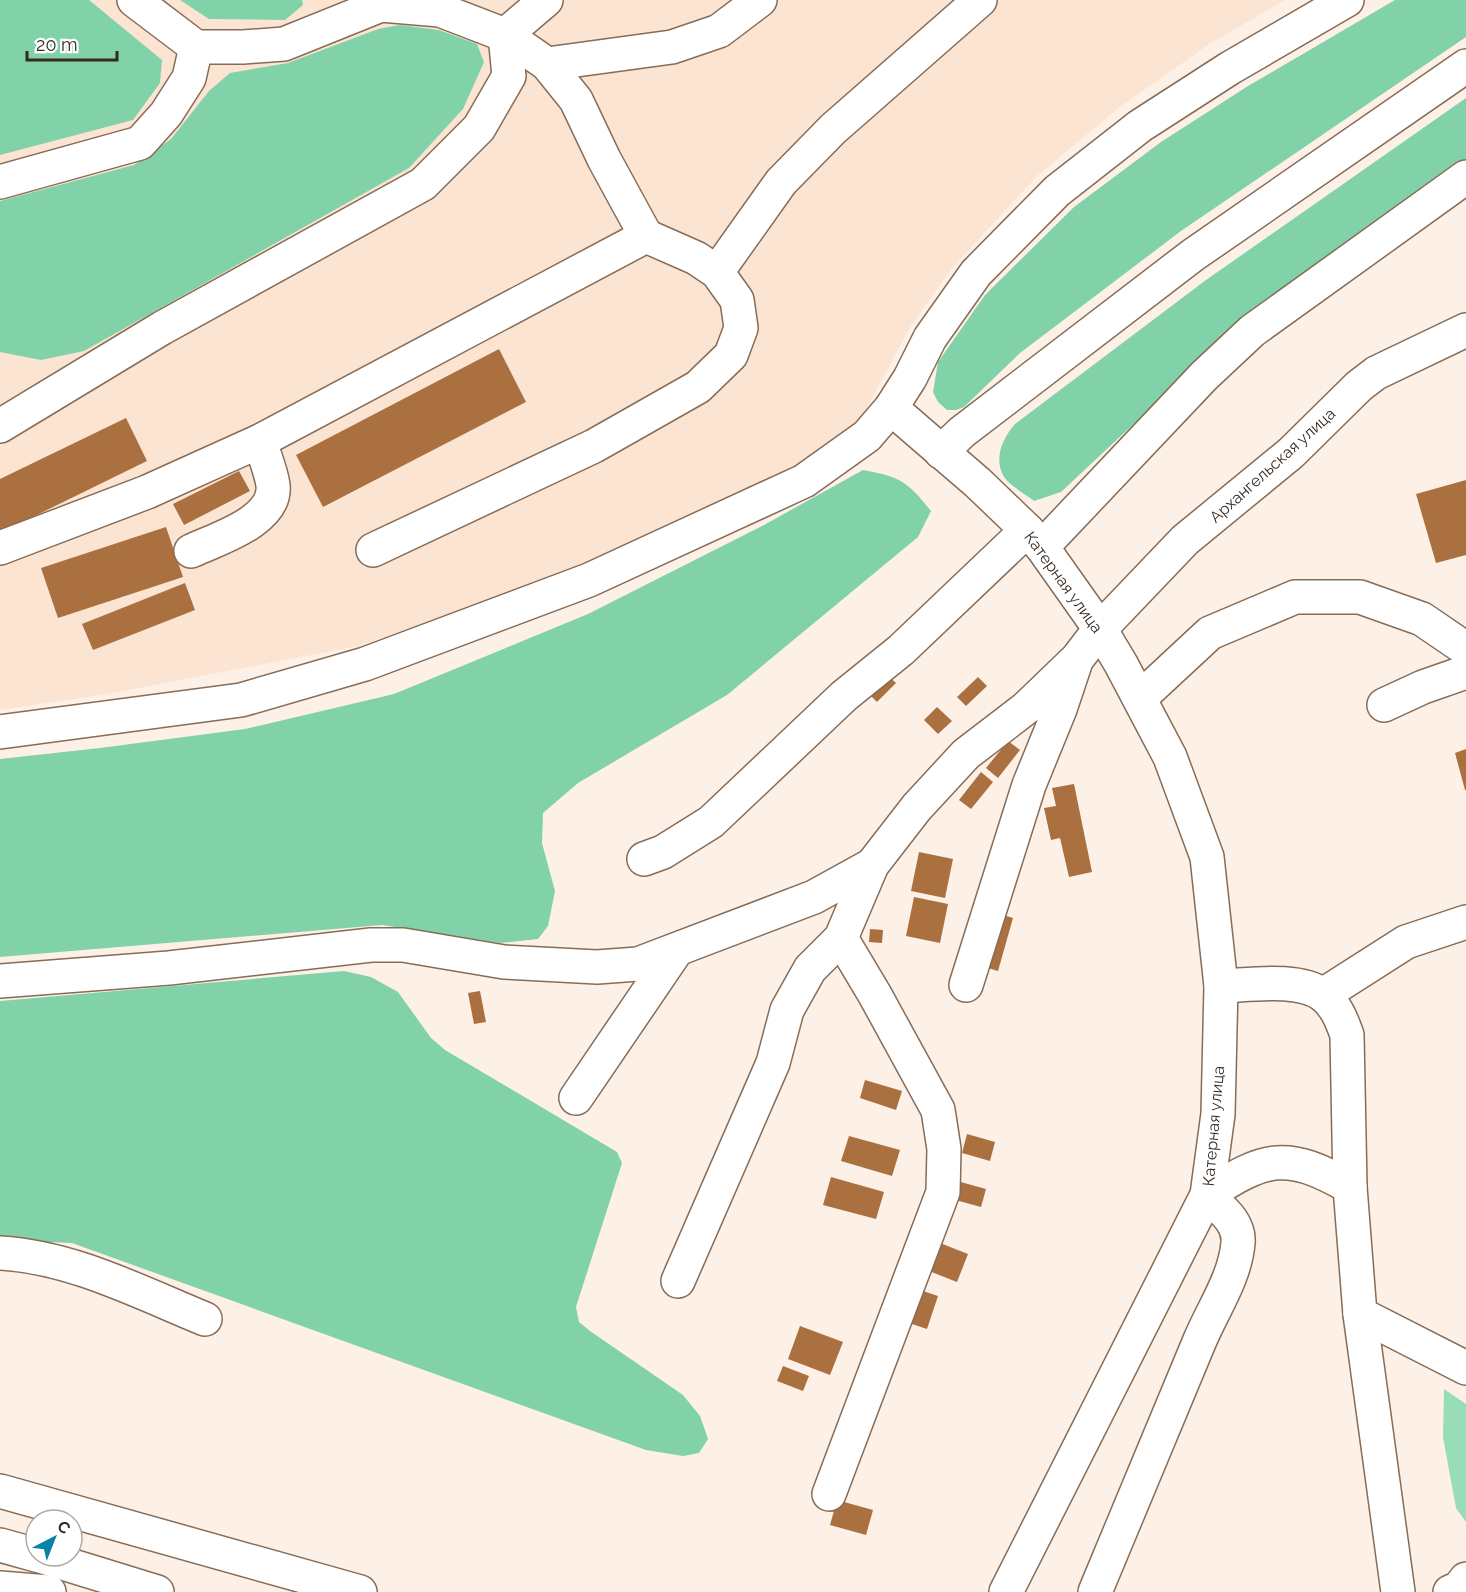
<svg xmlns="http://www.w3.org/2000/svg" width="1466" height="1592" font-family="Raleway,sans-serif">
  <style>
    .built { fill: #fbe4d2 }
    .green { fill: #99dcb8 }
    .forest { fill: #82d2a9 }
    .building { fill: #ab703f }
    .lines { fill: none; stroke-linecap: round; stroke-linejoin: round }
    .minor-casing { stroke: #876c56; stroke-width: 36 }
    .major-casing { stroke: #876c56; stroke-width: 36 }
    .highway-casing { stroke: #876c56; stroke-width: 36 }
    .minor { stroke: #fff; stroke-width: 33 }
    .major { stroke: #fff; stroke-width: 33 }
    .highway { stroke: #fff; stroke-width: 33 }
    .labels { text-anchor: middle; stroke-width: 6; stroke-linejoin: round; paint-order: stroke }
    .street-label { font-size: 16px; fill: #352920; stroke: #fff }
  </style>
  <rect width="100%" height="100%" fill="#fdf0e6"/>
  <path class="built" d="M 0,0 L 1285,0 L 1211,43 L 1121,106 L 1037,176 L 952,268 L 909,329 L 861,419 L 794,474 L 580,569 L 358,646 L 107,694 L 0,710 Z"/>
  <path class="green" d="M 1444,1389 L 1466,1404 L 1466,1522 L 1456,1508 L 1443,1437 Z"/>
  <g class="forest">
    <path d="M 0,0 L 89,0 L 162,60 L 160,83 L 133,120 L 0,155 Z"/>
    <path d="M 180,0 L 302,0 L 303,5 L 285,20 L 209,19 Z"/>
    <path d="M 1395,0 L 1466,0 L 1466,37 L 1181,231 L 1020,353 L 964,407 L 956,410 L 947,410 L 938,402 L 933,392 L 938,362 L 985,295 L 1074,207 L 1161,142 L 1248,86 Z"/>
    <path d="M 400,25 L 439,30 L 477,44 L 484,62 L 463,109 L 409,168 L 84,351 L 41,360 L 0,352 L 0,201 L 134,165 L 171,139 L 209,91 L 230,73 L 288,63 L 378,29 Z"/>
    <path d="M 1466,98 L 1466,160 L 1295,280 L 1203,359 L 1061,492 L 1034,501 C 1026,494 1010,486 1004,477 C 993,458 1003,438 1015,424 L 1206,280 Z"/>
    <path d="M 863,470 C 901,477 907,481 931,511 L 918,537 L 727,695 L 578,783 L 543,813 L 542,843 L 555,891 L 548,926 L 538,939 L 500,943 L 382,925 L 0,957 L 0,759 L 100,748 L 245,729 L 394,694 L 588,614 L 764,525 Z"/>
    <path d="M 344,971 L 371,977 L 398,992 L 431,1038 L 445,1050 L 617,1152 L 622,1163 L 576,1307 L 579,1322 L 590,1331 L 683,1395 L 700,1416 L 708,1439 L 699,1453 L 683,1456 L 646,1450 L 72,1243 L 0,1240 L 0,1001 Z"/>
  </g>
  <g class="building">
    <path d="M 499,349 L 526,402 L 323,507 L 296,455 Z"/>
    <path d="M 126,418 L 147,461 L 0,533 L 0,479 Z"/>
    <path d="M 239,471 L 250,491 L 184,525 L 173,504 Z"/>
    <path d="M 1466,480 L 1466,555 L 1436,563 L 1416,494 Z"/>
    <path d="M 166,527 L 183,577 L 58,618 L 41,568 Z"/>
    <path d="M 185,583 L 195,610 L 93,650 L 82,624 Z"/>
    <path d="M 887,675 L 896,683 L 877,702 L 868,693 Z"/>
    <path d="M 978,677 L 987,686 L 966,706 L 957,697 Z"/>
    <path d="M 937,707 L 952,721 L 938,734 L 924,720 Z"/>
    <path d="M 1008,741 L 1020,750 L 998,778 L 986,768 Z"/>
    <path d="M 1466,749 L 1466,790 L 1465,790 L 1455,753 Z"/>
    <path d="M 981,772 L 993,782 L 971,809 L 959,800 Z"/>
    <path d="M 1074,784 L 1092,872 L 1069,877 L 1060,838 L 1051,840 L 1044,808 L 1056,806 L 1052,788 Z"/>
    <path d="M 919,852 L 953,859 L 945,898 L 911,891 Z"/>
    <path d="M 914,897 L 948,904 L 940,943 L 906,936 Z"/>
    <path d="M 997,913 L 1013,918 L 998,971 L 981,966 Z"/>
    <path d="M 870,929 L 883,930 L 882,943 L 869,942 Z"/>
    <path d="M 480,991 L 486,1022 L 474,1024 L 468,993 Z"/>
    <path d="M 865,1080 L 902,1091 L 896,1110 L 860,1098 Z"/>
    <path d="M 967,1134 L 995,1142 L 990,1161 L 962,1153 Z"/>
    <path d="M 849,1136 L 900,1150 L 892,1176 L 841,1161 Z"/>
    <path d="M 831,1177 L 884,1192 L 876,1219 L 823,1205 Z"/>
    <path d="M 957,1181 L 986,1189 L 981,1207 L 952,1199 Z"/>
    <path d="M 940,1243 L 968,1254 L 957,1282 L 929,1271 Z"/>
    <path d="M 917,1289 L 938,1296 L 927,1329 L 906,1322 Z"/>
    <path d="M 800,1326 L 843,1342 L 830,1375 L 788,1359 Z"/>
    <path d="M 783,1366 L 809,1376 L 803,1391 L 777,1381 Z"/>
    <path d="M 837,1500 L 873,1510 L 866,1535 L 830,1525 Z"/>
  </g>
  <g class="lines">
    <defs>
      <g id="minor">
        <path d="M 134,0 L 196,47 L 243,47 L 284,44 L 381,5 L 440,10 L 505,35 L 546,0"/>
        <path d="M 547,64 L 672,47 L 719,31 L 760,0"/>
        <path d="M 0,182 L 140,143 L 166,114 L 189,78 L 196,47"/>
        <path d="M 717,272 L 781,182 L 833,129 L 980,0"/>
        <path d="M 0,426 L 162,328 L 423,184 L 479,128 L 509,76 L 505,35"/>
        <path d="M 941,452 L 962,432 L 1193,255 L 1466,66"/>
        <path d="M 1042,547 L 1204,376 L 1252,331 L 1466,177"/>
        <path d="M 0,548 L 147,492 L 260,441 L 646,236"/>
        <path d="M 373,550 L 594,446 L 698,387 L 731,355 L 741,328 L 737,300 L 717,272 L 696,258 L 646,236 L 604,159 L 576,100 L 547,64 L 505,35"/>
        <path d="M 191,551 C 217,539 277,521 273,485 C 271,471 264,455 260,441"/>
        <path d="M 1140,698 L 1210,633 L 1295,597 L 1360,597 L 1422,619 L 1466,649"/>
        <path d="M 1384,705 L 1423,687 L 1466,672"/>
        <path d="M 0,732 L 241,700 L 365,664 L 589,580 L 804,481 L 867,436 L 891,408"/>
        <path d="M 644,859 L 663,852 L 711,822 L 844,696 L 901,650 L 1027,530"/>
        <path d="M 0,981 L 169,968 L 371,945 L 403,945 L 504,962 L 597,967 L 638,964 L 814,897 L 872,865"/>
        <path d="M 966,985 L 1029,785 L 1060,709 L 1075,664"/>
        <path d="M 1221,986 C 1249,985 1299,977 1323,995 C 1336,1005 1342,1021 1347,1035 L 1350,1187 L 1360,1314 L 1398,1592"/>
        <path d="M 1323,995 L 1406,942 L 1466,922"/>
        <path d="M 576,1098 L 676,951"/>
        <path d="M 0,1253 C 72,1257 139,1292 205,1319"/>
        <path d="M 678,1281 L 773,1063 L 787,1010 L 810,969 L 841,938 L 872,865 L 917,807 L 966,754 L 1026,708 L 1077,659 L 1100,629 L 1185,540 L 1291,453 L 1359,386 L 1376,373 L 1466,330"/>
        <path d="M 1360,1314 L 1466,1368"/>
        <path d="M 829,1494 L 943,1192 L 944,1149 L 938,1110 L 875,995 L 841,938"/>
        <path d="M 1095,1592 C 1130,1508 1165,1424 1200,1340 C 1213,1309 1235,1278 1238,1243 C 1240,1222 1221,1209 1207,1195 C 1266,1156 1287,1151 1350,1187"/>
        <path d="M 1450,1592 L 1459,1588 L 1466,1579"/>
      </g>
      <g id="major">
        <path d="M 0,1545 L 36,1555"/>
        <path d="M 40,1556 L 157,1592"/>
        <path d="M 1006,1592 L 1207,1195 L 1218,1114 L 1221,986 L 1207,857 L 1170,757 L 1121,664 L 1100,629 L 1042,547 L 1027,530 L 978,483 L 891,408 L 910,378 L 930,338 L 976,273 L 1057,191 L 1140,126 L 1230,68 L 1347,0"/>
      </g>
      <g id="highway">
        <path d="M 0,1491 L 360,1592"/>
        <path d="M 0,1588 L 49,1592"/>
      </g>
    </defs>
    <use href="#minor" class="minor-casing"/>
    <use href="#major" class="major-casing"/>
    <use href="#highway" class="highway-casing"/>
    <use href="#minor" class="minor"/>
    <use href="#major" class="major"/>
    <use href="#highway" class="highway"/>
  </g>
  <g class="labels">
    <g class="street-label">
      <text transform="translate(1272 465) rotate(-42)" y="6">Архангельская улица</text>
      <text transform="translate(1064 582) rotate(54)" y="6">Катерная улица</text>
      <text transform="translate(1213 1126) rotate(-85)" y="6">Катерная улица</text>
    </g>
  </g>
  <g transform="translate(54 1538) rotate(42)"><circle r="28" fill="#ffffff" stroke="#aea9a6" stroke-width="1.5"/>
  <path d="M0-4.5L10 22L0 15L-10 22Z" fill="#0882a7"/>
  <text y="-9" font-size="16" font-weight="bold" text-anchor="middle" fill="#352920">С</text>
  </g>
  <path d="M27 51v9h90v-9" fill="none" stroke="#352920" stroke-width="3"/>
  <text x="36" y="51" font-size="18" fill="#352920" stroke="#ffffff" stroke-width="4.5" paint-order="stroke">20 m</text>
</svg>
